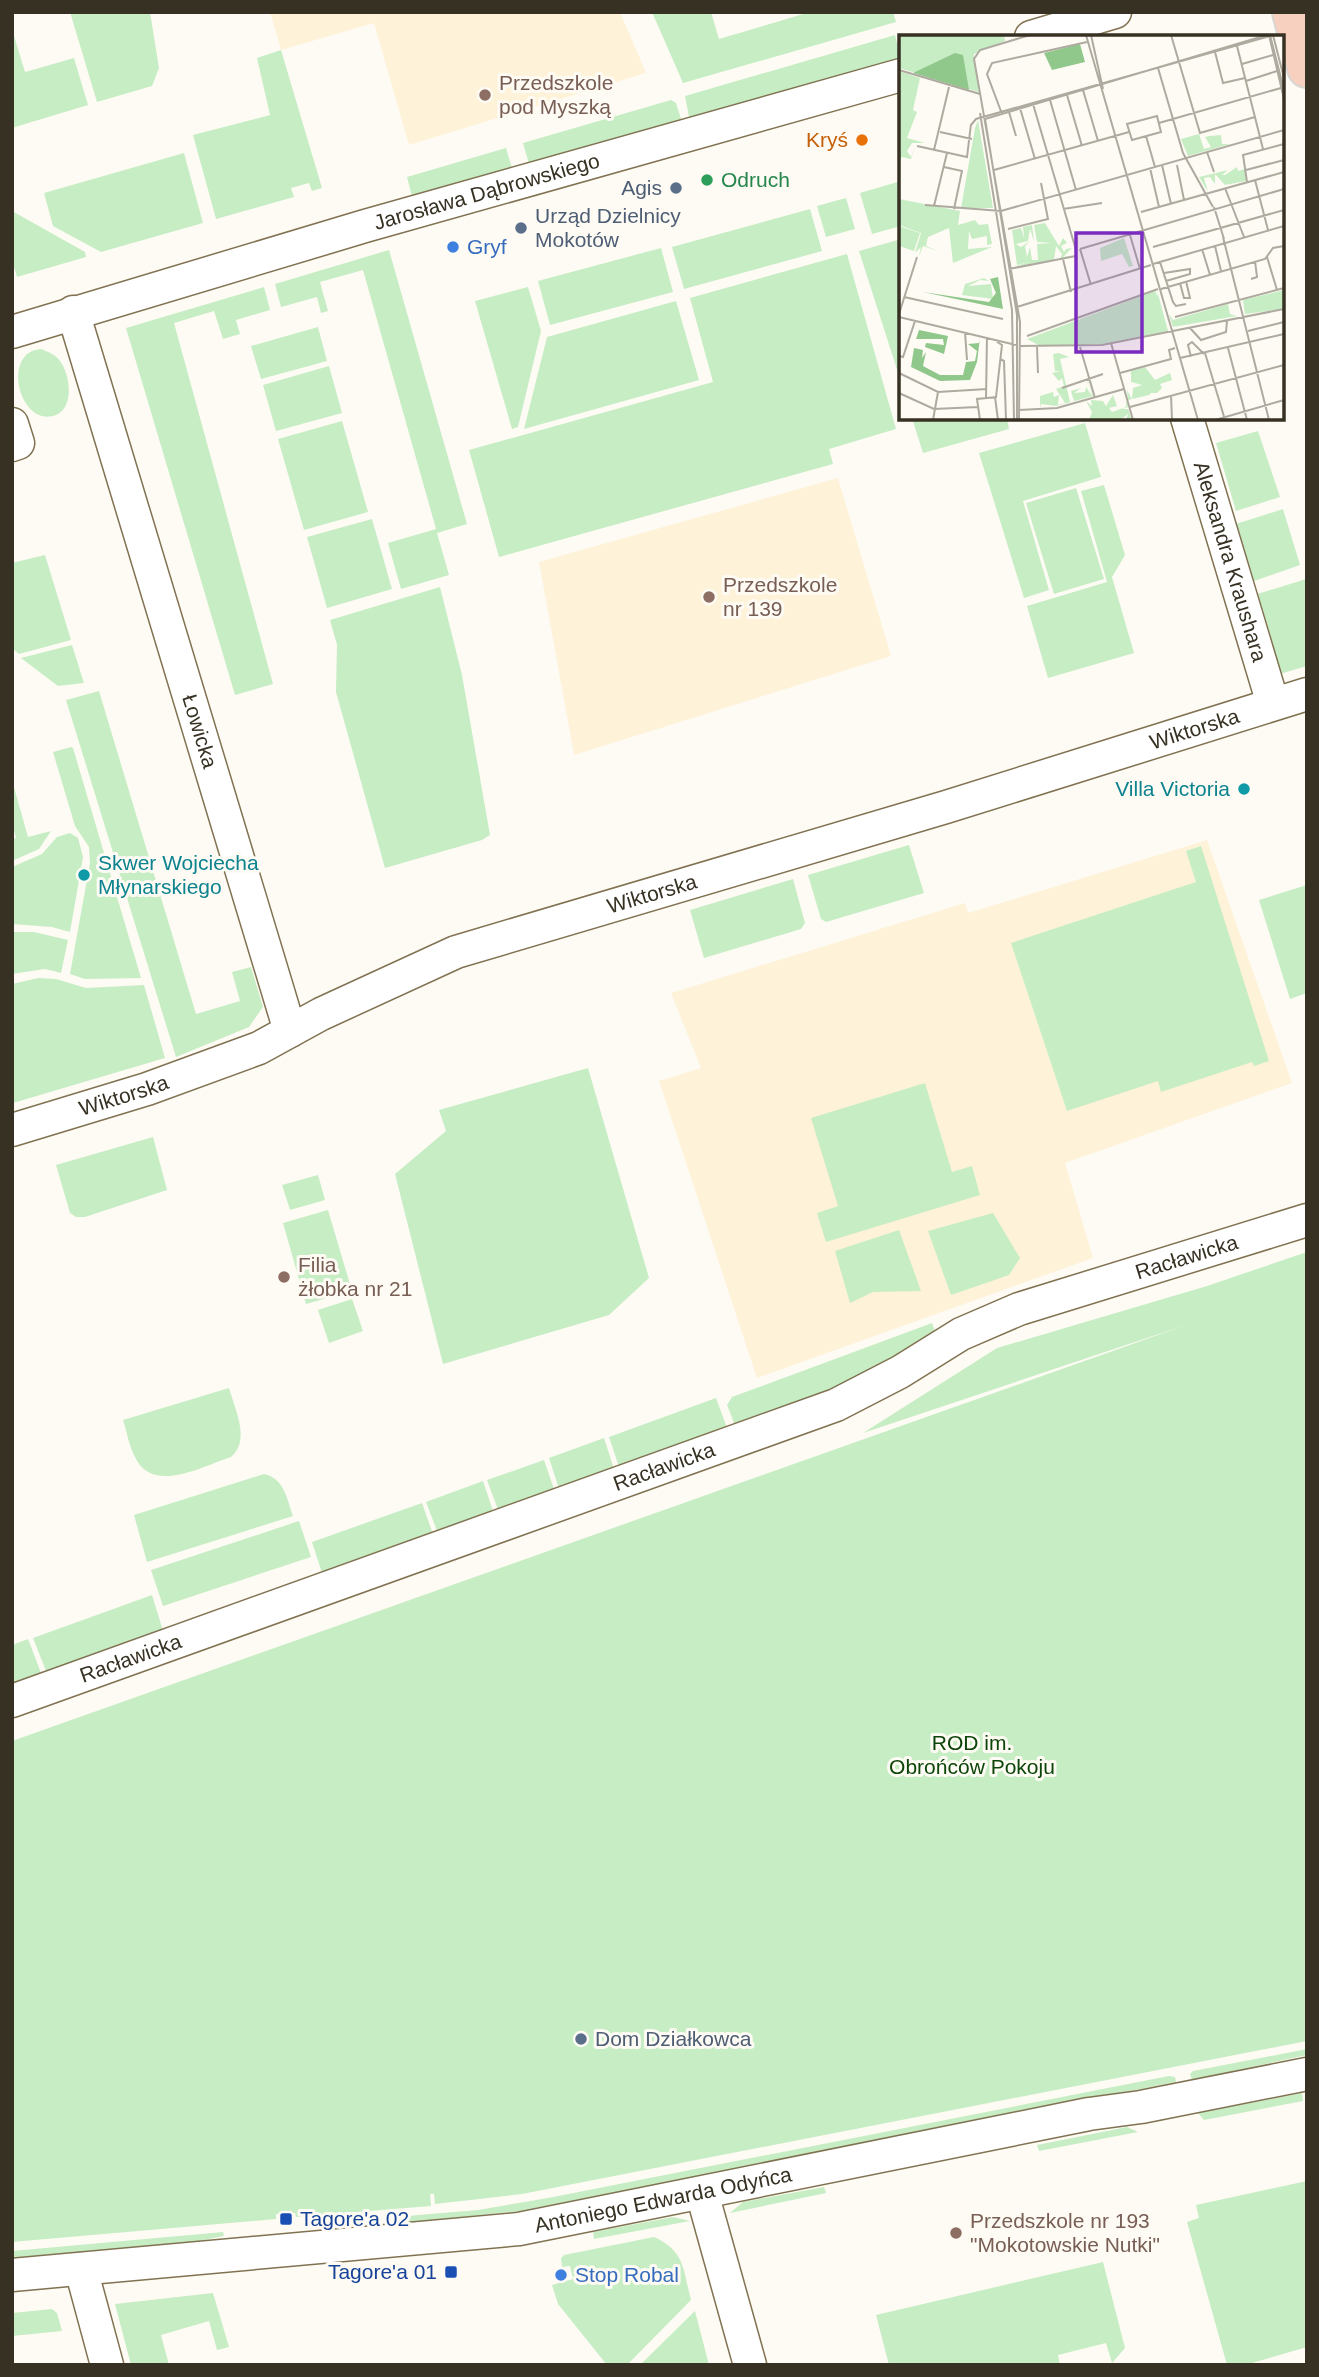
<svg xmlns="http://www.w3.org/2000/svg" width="1319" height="2377" font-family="Arial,sans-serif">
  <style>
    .built { fill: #fef2d9 }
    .green { fill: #c7edc4 }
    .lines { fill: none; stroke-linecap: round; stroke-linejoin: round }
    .minor-casing { stroke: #817252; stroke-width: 35 }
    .major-casing { stroke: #d7d6d3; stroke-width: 42 }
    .minor { stroke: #fff; stroke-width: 32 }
    .major { stroke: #f8d0bf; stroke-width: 38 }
    .education-dot { fill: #8d6e63; stroke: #fefbf4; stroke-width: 2.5 }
    .food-dot { fill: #e8710a; stroke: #fefbf4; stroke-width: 2.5 }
    .leisure-dot { fill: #2e9e5b; stroke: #fefbf4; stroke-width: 2.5 }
    .service-dot { fill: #5c6f8a; stroke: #fefbf4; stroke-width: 2.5 }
    .shop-dot { fill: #3f7fe0; stroke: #fefbf4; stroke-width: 2.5 }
    .culture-dot { fill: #0f9aa8; stroke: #fefbf4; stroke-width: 2.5 }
    .transit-dot { fill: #1a4fb4; stroke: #fefbf4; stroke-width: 2.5 }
    .labels { text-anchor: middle; stroke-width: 6; stroke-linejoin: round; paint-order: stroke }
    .education-label { font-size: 21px; fill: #785e54; stroke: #fefbf4; text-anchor: start }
    .food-label { font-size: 21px; fill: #c56008; stroke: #fefbf4; text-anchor: end }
    .leisure-label { font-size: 21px; fill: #27864d; stroke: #fefbf4; text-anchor: start }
    .service-label { font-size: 21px; fill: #4e5e75; stroke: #fefbf4; text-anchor: start }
    .street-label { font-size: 21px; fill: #373123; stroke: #fefbf4 }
    .shop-label { font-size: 21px; fill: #366cbe; stroke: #fefbf4; text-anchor: start }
    .culture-label { font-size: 21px; fill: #0d838f; stroke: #fefbf4; text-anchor: end }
    .park-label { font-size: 21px; fill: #0b4509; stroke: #fefbf4 }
    .transit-label { font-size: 21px; fill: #164399; stroke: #fefbf4; text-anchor: start }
    .inset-road { fill: none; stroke: #aeaaa0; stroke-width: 2 }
    .view { fill: #7b2cbf; fill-opacity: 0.15; stroke: #7b2cbf; stroke-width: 3.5 }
    .inset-edge { fill: none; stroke: #373123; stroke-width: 3.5 }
  </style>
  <rect width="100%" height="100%" fill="#fefbf4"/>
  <g class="built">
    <path d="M 270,12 L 620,12 L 646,73 L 409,145 L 374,23 L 281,50 Z"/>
    <path d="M 838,478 L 891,656 L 574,755 L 539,562 Z"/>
    <path d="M 1207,840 L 1292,1083 L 1065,1163 L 1093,1258 L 757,1378 L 659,1081 L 701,1068 L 671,993 L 965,903 L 968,913 L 975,911 Z"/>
  </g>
  <g class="green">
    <path d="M 70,12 L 150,12 L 159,68 L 152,86 L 97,102 Z"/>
    <path d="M 652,12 L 711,12 L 719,39 L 810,12 L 893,12 L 896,22 L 683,83 Z"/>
    <path d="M 12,29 L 25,72 L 74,58 L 88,105 L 12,128 Z"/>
    <path d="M 895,35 L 901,60 L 696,120 L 689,117 L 685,96 Z"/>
    <path d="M 281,50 L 322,188 L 312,191 L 309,183 L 291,188 L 294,197 L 216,219 L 193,135 L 270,115 L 257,58 Z"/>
    <path d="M 671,100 L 676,103 L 681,119 L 677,125 L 530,167 L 523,143 Z"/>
    <path d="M 506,148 L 513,172 L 413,200 L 407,177 Z"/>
    <path d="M 184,153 L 203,223 L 101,252 L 53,226 L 44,193 Z"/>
    <path d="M 901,181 L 901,226 L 872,234 L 860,193 Z"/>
    <path d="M 846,198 L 855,229 L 826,237 L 817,206 Z"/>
    <path d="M 810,209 L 822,251 L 684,289 L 672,247 Z"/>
    <path d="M 12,211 L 85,252 L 86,257 L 17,277 L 12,260 Z"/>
    <path d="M 901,239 L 901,382 L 859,251 Z"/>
    <path d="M 661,248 L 673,292 L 550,325 L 538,281 Z"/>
    <path d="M 389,250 L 467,524 L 437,533 L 449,575 L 401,589 L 388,543 L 436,529 L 363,270 L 320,282 L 328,311 L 321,313 L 317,297 L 281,307 L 275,284 Z"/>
    <path d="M 847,254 L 896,429 L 829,449 L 833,464 L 499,557 L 469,450 L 713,382 L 690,298 Z"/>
    <path d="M 264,287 L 270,310 L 236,320 L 240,334 L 223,339 L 214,311 L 174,323 L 273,684 L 235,695 L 126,328 Z"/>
    <path d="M 528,287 L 541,331 L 518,427 L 512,429 L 475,301 Z"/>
    <path d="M 676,301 L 699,380 L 524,429 L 547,337 Z"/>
    <path d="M 318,327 L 327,361 L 261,379 L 251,346 Z"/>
    <path d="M 41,349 C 48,352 55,354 60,361 C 70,374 75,407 56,415 C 20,429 0,352 41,349 Z"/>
    <path d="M 329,366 L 342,413 L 276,431 L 263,385 Z"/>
    <path d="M 912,418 L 1007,418 L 1009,429 L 923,453 Z"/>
    <path d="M 342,421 L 368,512 L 304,530 L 278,439 Z"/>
    <path d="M 1085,423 L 1101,477 L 1023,501 L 1049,590 L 1024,598 L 979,453 Z"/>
    <path d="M 1258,431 L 1280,497 L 1236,511 L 1216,443 Z"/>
    <path d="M 1104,485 L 1125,555 L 1112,577 L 1134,653 L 1048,678 L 1027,606 L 1107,582 L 1081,491 Z"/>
    <path d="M 1076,488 L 1104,579 L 1054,594 L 1026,503 Z"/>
    <path d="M 1283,509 L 1300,565 L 1254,581 L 1236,524 Z"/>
    <path d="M 372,519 L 392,589 L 327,608 L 307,537 Z"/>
    <path d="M 45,555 L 71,640 L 19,654 L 12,648 L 12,563 Z"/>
    <path d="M 1306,579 L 1307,666 L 1273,676 L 1248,597 Z"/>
    <path d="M 440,587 L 462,675 L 490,835 L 482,840 L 385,868 L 336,692 L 337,645 L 330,620 Z"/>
    <path d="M 72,645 L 84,683 L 58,686 L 21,658 Z"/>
    <path d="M 99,691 L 196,1014 L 240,1001 L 232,972 L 251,967 L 263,1007 L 249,1027 L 176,1057 L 66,700 Z"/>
    <path d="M 71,747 L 73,748 L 141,978 L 85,979 L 70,974 L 90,863 L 89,847 L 75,826 L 53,752 Z"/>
    <path d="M 12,780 L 28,837 L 51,831 L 39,849 L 12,861 L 12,839 L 16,838 L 12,823 Z"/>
    <path d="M 70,833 L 78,838 L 83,857 L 70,932 L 52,927 L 12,924 L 12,867 L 42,854 L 57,837 Z"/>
    <path d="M 909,845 L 924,893 L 826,922 L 821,919 L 808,875 Z"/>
    <path d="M 1201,846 L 1269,1061 L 1254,1066 L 1252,1062 L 1161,1092 L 1158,1081 L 1067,1111 L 1011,943 L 1196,882 L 1186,851 Z"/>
    <path d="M 793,879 L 805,923 L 801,929 L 704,958 L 690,910 Z"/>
    <path d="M 1307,885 L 1307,993 L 1290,999 L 1259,900 Z"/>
    <path d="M 12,932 L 34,932 L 68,940 L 61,973 L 45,969 L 12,974 Z"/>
    <path d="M 38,978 L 56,979 L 86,988 L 144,985 L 165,1058 L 13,1103 L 12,984 Z"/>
    <path d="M 588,1068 L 649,1278 L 609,1315 L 443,1364 L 395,1174 L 446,1131 L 439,1110 Z"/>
    <path d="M 925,1083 L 952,1172 L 972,1166 L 980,1195 L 826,1242 L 817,1213 L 838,1206 L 811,1118 Z"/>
    <path d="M 153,1137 L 167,1190 L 85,1217 L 76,1217 L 70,1213 L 56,1165 Z"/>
    <path d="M 318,1175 L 325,1200 L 290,1210 L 282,1185 Z"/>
    <path d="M 328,1210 L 352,1291 L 306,1304 L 283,1223 Z"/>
    <path d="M 993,1213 L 1020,1258 L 1009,1275 L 951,1295 L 928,1231 Z"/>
    <path d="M 899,1230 L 921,1291 L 873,1292 L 850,1303 L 835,1251 Z"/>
    <path d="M 1307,1252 L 1307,2041 L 522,2194 L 435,2204 L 434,2194 L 430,2194 L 431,2206 L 296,2217 L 295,2213 L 276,2214 L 276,2219 L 12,2242 L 12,1741 L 1186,1325 L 863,1433 L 997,1348 L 1207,1286 Z"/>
    <path d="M 352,1299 L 363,1331 L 329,1343 L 318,1310 Z"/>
    <path d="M 932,1323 L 936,1333 L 849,1382 L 737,1431 L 727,1405 L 732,1397 Z"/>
    <path d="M 229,1388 C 235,1410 251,1440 231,1457 C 203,1466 152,1495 135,1457 C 129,1446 127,1432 123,1420 Z"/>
    <path d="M 716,1398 L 729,1433 L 621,1473 L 609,1437 Z"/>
    <path d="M 604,1438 L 616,1475 L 560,1492 L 549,1458 Z"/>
    <path d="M 544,1460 L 556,1495 L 500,1515 L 487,1480 Z"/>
    <path d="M 264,1474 C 284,1478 287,1499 293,1516 L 147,1562 L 134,1515 Z"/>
    <path d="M 483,1481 L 495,1517 L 439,1536 L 426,1502 Z"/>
    <path d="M 422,1503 L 434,1537 L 323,1576 L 312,1542 Z"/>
    <path d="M 299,1521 L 311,1557 L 163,1606 L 151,1570 Z"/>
    <path d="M 152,1595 L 164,1634 L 48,1676 L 33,1638 Z"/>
    <path d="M 28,1639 L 43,1678 L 12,1688 L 12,1645 Z"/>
    <path d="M 1307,2049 L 1307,2055 L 1192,2080 L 1190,2074 L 1193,2071 Z"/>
    <path d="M 1169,2076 L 1175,2077 L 1176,2082 L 520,2211 L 393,2224 L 395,2217 L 478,2210 L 548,2198 Z"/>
    <path d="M 1302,2093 L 1303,2101 L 1204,2120 L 1198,2113 Z"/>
    <path d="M 1127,2127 L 1138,2132 L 1039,2151 L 1037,2145 Z"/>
    <path d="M 1307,2181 L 1307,2347 L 1245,2365 L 1227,2365 L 1187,2222 L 1199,2218 L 1196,2205 Z"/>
    <path d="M 824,2187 L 826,2193 L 730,2213 L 743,2202 Z"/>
    <path d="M 673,2217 L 690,2221 L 594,2239 L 593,2232 Z"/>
    <path d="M 223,2232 L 224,2236 L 194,2242 L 12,2258 L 12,2251 Z"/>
    <path d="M 654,2237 C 685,2251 683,2269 691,2300 L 627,2365 L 607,2365 L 558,2304 L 552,2285 L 573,2279 L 570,2266 L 562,2267 L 561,2258 L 564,2255 Z"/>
    <path d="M 1103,2262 L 1125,2348 L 1112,2363 L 1106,2343 L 1058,2355 L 1060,2365 L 889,2365 L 876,2315 Z"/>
    <path d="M 213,2293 L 229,2347 L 217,2350 L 209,2321 L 161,2335 L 169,2365 L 131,2365 L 115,2304 Z"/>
    <path d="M 52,2309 L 57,2313 L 62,2331 L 12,2336 L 12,2313 Z"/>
    <path d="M 695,2311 L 709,2365 L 640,2365 Z"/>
  </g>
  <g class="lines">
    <defs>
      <g id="minor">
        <path d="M 1031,37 L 1115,12"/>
        <path id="s1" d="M 73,312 L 290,1031"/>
        <path id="s2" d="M 12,332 L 365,226 L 901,75"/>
        <path id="s3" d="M 1187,418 L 1273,704"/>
        <path d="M 12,424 L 18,443 L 12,445"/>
        <path id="s4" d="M 12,1130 L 147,1089 L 259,1048 L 321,1014 L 456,952 L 946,807 L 1307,694"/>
        <path id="s5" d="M 12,1701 L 836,1405 L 900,1372 L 961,1334 L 1019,1309 L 1307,1220"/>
        <path d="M 702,2193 L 750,2365"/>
        <path d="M 81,2269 L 107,2365"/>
        <path id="s6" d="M 12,2275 L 519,2229 L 1089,2114 L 1141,2107 L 1307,2074"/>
      </g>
      <path id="major" d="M 1292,12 L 1307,68"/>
    </defs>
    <use href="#minor" class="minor-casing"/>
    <use href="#major" class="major-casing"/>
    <use href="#minor" class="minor"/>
    <use href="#major" class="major"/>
  </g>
  <g class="education-dot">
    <circle cx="485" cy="95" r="7"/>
    <circle cx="709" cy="597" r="7"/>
    <circle cx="284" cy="1277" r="7"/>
    <circle cx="956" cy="2233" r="7"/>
  </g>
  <circle class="food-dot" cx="862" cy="140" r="7"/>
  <circle class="leisure-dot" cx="707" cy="180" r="7"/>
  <g class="service-dot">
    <circle cx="676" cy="188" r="7"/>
    <circle cx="521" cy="228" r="7"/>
    <circle cx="581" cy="2039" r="7"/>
  </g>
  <g class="shop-dot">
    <circle cx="453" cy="247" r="7"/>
    <circle cx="561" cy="2275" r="7"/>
  </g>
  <g class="culture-dot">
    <circle cx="1244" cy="789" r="7"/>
    <circle cx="84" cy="875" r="7"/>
  </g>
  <g class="transit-dot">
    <rect x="279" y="2212" width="14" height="14" rx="3.5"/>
    <rect x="444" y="2265" width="14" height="14" rx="3.5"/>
  </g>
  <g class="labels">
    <g class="education-label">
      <text x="499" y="90">Przedszkole<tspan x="499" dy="24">pod Myszką</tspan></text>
      <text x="723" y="592">Przedszkole<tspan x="723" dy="24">nr 139</tspan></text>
      <text x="298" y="1272">Filia<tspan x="298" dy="24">żłobka nr 21</tspan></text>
      <text x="970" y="2228">Przedszkole nr 193<tspan x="970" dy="24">"Mokotowskie Nutki"</tspan></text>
    </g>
    <g class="food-label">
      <text x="848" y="147">Kryś</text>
    </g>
    <g class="leisure-label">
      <text x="721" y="187">Odruch</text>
    </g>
    <g class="service-label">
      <text x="662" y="195" text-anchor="end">Agis</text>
      <text x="535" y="223">Urząd Dzielnicy<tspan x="535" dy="24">Mokotów</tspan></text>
      <text x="595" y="2046">Dom Działkowca</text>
    </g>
    <g class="street-label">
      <text dy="7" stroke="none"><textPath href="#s2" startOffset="495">Jarosława Dąbrowskiego</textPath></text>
      <text dy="7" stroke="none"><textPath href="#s3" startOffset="150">Aleksandra Kraushara</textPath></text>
      <text dy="7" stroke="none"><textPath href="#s4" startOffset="1251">Wiktorska</textPath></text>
      <text dy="7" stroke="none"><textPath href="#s1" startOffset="438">Łowicka</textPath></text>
      <text dy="7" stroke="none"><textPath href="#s4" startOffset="684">Wiktorska</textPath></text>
      <text dy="7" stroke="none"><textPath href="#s4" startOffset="117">Wiktorska</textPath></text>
      <text dy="7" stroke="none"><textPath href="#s5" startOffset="1258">Racławicka</textPath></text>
      <text dy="7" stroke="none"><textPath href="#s5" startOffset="693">Racławicka</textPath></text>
      <text dy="7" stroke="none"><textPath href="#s5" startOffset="126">Racławicka</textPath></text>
      <text dy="7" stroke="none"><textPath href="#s6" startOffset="656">Antoniego Edwarda Odyńca</textPath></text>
    </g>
    <g class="shop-label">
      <text x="467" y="254">Gryf</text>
      <text x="575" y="2282">Stop Robal</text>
    </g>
    <g class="culture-label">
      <text x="1230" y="796">Villa Victoria</text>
      <text x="98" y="870" text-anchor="start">Skwer Wojciecha<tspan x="98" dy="24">Młynarskiego</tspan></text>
    </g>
    <g class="park-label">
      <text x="972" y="1750">ROD im.<tspan x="972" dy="24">Obrońców Pokoju</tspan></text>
    </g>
    <g class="transit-label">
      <text x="300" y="2226">Tagore'a 02</text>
      <text x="437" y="2279" text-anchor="end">Tagore'a 01</text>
    </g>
  </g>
  <g transform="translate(899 35)">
    <rect width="385" height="385" fill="#fefbf4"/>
    <path d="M 0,0 L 105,0 L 106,6 L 75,19 L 80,57 L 0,33 ZM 0,36 L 21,43 L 14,75 L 18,77 L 8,103 L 26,108 L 13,108 L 8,116 L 12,122 L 16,111 L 12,124 L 3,122 L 0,126 ZM 79,85 L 94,173 L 62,173 L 76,93 ZM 300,99 L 305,114 L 312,112 L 306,102 L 310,101 L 322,100 L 323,109 L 331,109 L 289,121 L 282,104 ZM 338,132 L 339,136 L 346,134 L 347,146 L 326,150 L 316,139 L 316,149 L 311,142 L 305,143 L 309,157 L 300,142 L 329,135 L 323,140 L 326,140 ZM 0,164 L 61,176 L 59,190 L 76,185 L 80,190 L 89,189 L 93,209 L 88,210 L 88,201 L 73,204 L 70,196 L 69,214 L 93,212 L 54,228 L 50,193 L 29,202 L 27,211 L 39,216 L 24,211 L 20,221 L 22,212 L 16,218 L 22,198 L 0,190 ZM 146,188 L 160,211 L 164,203 L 168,208 L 162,211 L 165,217 L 167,214 L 173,213 L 164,222 L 176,220 L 161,224 L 163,219 L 157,211 L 155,225 L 114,232 L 130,227 L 118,230 L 113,195 L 122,193 L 125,203 L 124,192 L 133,190 L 135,206 L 131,194 L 129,206 L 117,209 L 122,212 L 131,206 L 126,211 L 128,222 L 131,212 L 133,225 L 139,225 L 138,209 L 153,208 L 138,207 L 135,190 ZM 0,191 L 21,198 L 15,216 L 0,211 ZM 225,203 L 234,231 L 230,232 L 223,219 L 202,226 L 201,213 ZM 85,243 L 90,246 L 81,245 L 69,251 L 92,249 L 94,264 L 63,260 L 66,249 ZM 258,255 L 269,296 L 203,309 L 141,311 L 128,304 L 256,256 L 259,262 ZM 385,255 L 385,274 L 346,279 L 344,265 ZM 329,269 L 331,279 L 338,281 L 274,292 L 270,279 L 274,285 ZM 160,318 L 170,322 L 161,324 L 171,367 L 175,366 L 172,356 L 182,353 L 175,358 L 186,357 L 187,352 L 193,361 L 190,348 L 186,348 L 190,347 L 194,361 L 157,371 L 142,369 L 141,373 L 141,361 L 154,357 L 155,362 L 160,360 L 159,370 L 166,368 L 157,354 L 165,351 L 163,343 L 160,346 L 153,338 L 161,336 L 156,336 L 154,319 ZM 246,332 L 256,345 L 271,338 L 273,345 L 261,349 L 263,353 L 258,358 L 252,358 L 250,360 L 229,365 L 228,355 L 233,364 L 234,353 L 243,350 L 232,347 L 232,336 ZM 214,360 L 218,371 L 210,373 L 213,377 L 227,372 L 227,365 L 229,372 L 223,374 L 229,374 L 233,385 L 227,385 L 229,379 L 221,385 L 190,385 L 193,377 L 187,366 L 193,371 L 192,365 L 204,366 L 207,371 Z" fill="#c7edc4"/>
    <path d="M 181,9 L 186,27 L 153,35 L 145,18 ZM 56,18 L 64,20 L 70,55 L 14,38 ZM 99,242 L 104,274 L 24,257 L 90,267 L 97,258 L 91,244 ZM 20,295 L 49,301 L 45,319 L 26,312 L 27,308 L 45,310 L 44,304 L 17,304 ZM 81,303 L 78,327 L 71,345 L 41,346 L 12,332 L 15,313 L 24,315 L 23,323 L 27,317 L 24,331 L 41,340 L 64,340 L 67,327 L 76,326 L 78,316 L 69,309 L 80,308 Z" fill="#90c78b"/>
    <path class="inset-road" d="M 187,0 L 299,385M 192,0 L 204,54M 272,0 L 301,98 L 356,82M 370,0 L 385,64M 371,0 L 385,55M 374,0 L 385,43M 338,11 L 364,114M 316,17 L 324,48 L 346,43M 343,29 L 374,20M 259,33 L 284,118 L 314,172M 0,35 L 81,59M 347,46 L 378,36M 184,55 L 199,106M 168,60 L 183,111M 151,65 L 177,155M 134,69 L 177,215M 121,73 L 136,124M 110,77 L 117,101M 81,78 L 113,275 L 115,385M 103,79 L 88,39 L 93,28 L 188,7M 258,81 L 262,97 L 233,105 L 228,89 ZM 260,88 L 382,53M 72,90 L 77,84 L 371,1M 41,97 L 73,104M 247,101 L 256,132M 18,111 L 68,122 L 72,89M 35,115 L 50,52M 308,117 L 315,137M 263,130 L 272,169M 278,130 L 285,165M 45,132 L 63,136 L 55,174M 251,133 L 260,172M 95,135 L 230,97M 347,135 L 385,125M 356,145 L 369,195M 348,147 L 344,120 L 385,109M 326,153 L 345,202M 26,170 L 102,176 L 385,95M 35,171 L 48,118M 315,172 L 325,204M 164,174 L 203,168M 242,177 L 385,137M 109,194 L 149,184 L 142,148M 231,200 L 241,234M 324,202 L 370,385M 316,211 L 322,236M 254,212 L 385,175M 181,214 L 385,154M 181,214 L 192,250M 303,214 L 311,240M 368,222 L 378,255M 164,224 L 172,257M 261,227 L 274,267 L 277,271 L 287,269M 254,229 L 385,191M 110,234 L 177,221 L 177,215M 265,238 L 291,234 L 291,239 L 267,246M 352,244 L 358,242 L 356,226M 281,248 L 285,263 L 291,263 L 287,246M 262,254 L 366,224 L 374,213 L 385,211M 5,262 L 104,284M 118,272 L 252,230M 0,279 L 18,222M 0,282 L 117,310M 276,282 L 385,253M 291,293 L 302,305 L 327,297 L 328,286M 349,296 L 385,287M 66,297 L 68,325M 128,301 L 259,254M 212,308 L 234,385M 121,311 L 203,310 L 385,274M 138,312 L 139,338M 181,312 L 196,363M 329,313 L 348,385M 306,318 L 326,385M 0,321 L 4,322 L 16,286M 292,322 L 289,310 L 293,307 L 305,319M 281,323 L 385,299M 101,324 L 105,326 L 107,385M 0,338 L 39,357 L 88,354M 221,338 L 272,324 L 270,315 L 276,313M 163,353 L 204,339M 0,358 L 35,374 L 79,372M 272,360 L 273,385M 96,362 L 99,385M 97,362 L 103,310 L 98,307M 87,363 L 88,302M 231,372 L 385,330M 120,375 L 158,373 L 225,354M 34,385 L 39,357M 81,385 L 78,364 L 98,362M 118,385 L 118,280 L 86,84 L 368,0M 120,385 L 121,287 L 75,24 L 81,15 L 131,0M 316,385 L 385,365"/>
    <path class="view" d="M 177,198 L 243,198 L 243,317 L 177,317 Z"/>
    <rect width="385" height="385" class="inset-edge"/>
  </g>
  <rect width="1319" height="2377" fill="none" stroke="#373123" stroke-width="28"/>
</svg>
